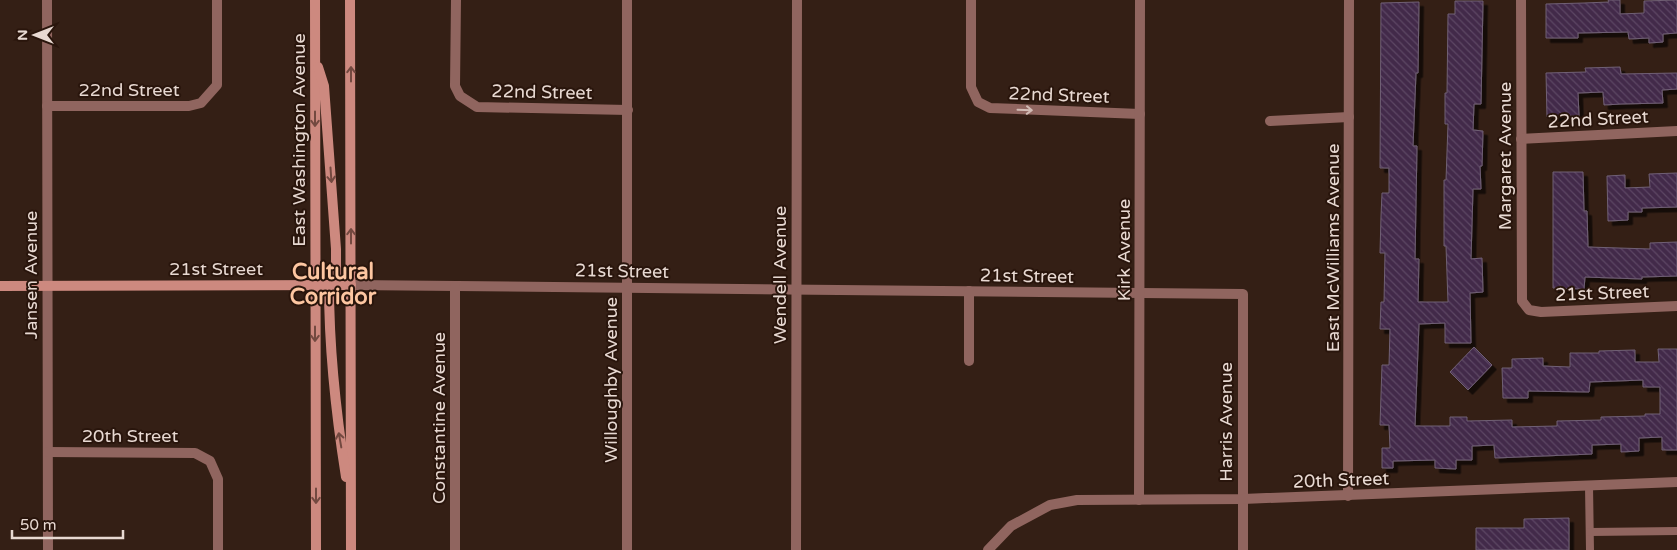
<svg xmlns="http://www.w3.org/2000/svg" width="1677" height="550" font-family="'Varela Round',sans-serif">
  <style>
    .building { fill: url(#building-back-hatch); stroke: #706075; filter: url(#shadow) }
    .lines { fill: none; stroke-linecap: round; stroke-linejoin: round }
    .lane { stroke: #90655f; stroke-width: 8 }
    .street { stroke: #90655f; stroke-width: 10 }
    .secondary { stroke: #cd897f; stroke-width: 10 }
    .oneway { stroke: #734940 }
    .oneway2 { stroke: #d2bcb5 }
    .labels { text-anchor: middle; stroke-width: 4; stroke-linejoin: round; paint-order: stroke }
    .street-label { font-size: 18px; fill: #e8d9d2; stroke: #29150c }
    .district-label { font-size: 22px; font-weight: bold; fill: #fdc6a1; stroke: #29150c }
  </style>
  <defs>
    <pattern id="building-back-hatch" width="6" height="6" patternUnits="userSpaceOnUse" patternTransform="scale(1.25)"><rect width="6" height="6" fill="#42294a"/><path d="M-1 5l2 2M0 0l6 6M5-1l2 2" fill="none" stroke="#5d4763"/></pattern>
    <filter id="shadow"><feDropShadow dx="4.5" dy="4.5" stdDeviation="0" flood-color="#0009"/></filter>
  </defs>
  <rect width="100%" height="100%" fill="#341f15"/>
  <g class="building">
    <path d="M 1608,0 L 1620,0 L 1620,14 L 1644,13 L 1644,1 L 1677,0 L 1677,33 L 1663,34 L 1663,42 L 1649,43 L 1649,38 L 1629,39 L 1628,32 L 1578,33 L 1578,38 L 1546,38 L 1546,4 L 1584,3 L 1609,2 Z"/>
    <path d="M 1455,1 L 1483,1 L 1481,104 L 1474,104 L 1473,130 L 1483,131 L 1482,166 L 1480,166 L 1481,189 L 1473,189 L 1471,259 L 1482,258 L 1483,292 L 1470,293 L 1471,343 L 1445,343 L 1445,323 L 1419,324 L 1415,426 L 1450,426 L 1450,417 L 1467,417 L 1467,421 L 1512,420 L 1512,427 L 1557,426 L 1557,421 L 1601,420 L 1601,417 L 1645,416 L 1645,414 L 1660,414 L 1660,387 L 1643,387 L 1643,380 L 1590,382 L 1589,392 L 1528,391 L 1528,398 L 1503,398 L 1502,368 L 1512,368 L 1512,359 L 1543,358 L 1543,366 L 1570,367 L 1570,353 L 1599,353 L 1599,351 L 1635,350 L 1635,362 L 1659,362 L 1658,349 L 1677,349 L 1677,450 L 1662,450 L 1662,437 L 1639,438 L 1639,451 L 1621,452 L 1621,444 L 1592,445 L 1592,454 L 1495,458 L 1494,445 L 1472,446 L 1472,460 L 1456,460 L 1456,469 L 1435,468 L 1435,460 L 1393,461 L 1393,468 L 1382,468 L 1382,448 L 1390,448 L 1389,425 L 1380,425 L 1382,365 L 1389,365 L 1390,329 L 1380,329 L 1381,302 L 1384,302 L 1385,253 L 1380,253 L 1381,216 L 1382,193 L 1389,193 L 1389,168 L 1380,168 L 1381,3 L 1419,2 L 1418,73 L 1416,73 L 1413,146 L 1417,146 L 1415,259 L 1419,259 L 1418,302 L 1448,302 L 1446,246 L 1444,246 L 1444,180 L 1446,180 L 1448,124 L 1445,124 L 1445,93 L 1447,93 L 1448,14 L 1455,14 Z"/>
    <path d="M 1620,67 L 1621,74 L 1677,73 L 1677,89 L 1662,90 L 1663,103 L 1621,104 L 1604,105 L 1603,92 L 1578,93 L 1579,116 L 1547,117 L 1546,73 L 1586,72 L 1585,68 Z"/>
    <path d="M 1553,172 L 1583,172 L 1584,211 L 1587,211 L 1588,247 L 1650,249 L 1650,243 L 1677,242 L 1677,276 L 1642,277 L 1642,279 L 1585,277 L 1584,289 L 1553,288 Z"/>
    <path d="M 1677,173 L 1677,207 L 1642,208 L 1642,212 L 1628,212 L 1628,220 L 1608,221 L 1607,176 L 1625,175 L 1625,188 L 1650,187 L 1649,174 Z"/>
    <path d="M 1474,347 L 1492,365 L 1468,390 L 1450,372 Z"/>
    <path d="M 1569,518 L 1569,550 L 1476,550 L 1476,528 L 1524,528 L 1524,519 Z"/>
  </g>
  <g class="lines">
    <g class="lane">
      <path d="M 1589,486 L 1590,550"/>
      <path d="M 1590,532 L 1677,531"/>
    </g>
    <g class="street">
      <path d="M 47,0 L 48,550"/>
      <path d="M 456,0 L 455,86 L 460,96 L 477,107 L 628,110"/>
      <path d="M 971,0 L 971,87 L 978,102 L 990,108 L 1140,114"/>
      <path d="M 1521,0 L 1522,301 L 1529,310 L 1541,312 L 1677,306"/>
      <path d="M 47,106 L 189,106 L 201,103 L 217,85 L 217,0"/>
      <path d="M 1270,121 L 1349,117"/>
      <path d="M 1521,139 L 1677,131"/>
      <path d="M 351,285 L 1243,294 L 1243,550"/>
      <path d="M 455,286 L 455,550"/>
      <path d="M 969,291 L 969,361"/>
      <path d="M 48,452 L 195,453 L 210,461 L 218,479 L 218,550"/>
      <path d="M 1348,496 L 1349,0"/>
      <path d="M 1139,500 L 1140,0"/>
      <path d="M 627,550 L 627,0"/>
      <path d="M 796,550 L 797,0"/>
      <path d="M 988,550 L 1011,526 L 1050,505 L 1077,500 L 1243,499 L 1677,482"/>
    </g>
    <g class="secondary">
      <path d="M 315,0 L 316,550"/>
      <path d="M 350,0 L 351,550"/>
      <path d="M 318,67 L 324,86 L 336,249 L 336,285"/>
      <path d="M 329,285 C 329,349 336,414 346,477"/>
      <path d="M 0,286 L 351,285"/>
    </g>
  </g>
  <defs><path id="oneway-shaft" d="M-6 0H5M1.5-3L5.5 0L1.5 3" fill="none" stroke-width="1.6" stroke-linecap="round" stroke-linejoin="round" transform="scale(1.25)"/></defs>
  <g class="oneway">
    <use href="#oneway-shaft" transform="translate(351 74) rotate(-90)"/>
    <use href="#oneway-shaft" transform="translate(315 119) rotate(90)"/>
    <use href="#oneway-shaft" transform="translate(331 175) rotate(86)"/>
    <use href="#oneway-shaft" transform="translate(351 236) rotate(-90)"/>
    <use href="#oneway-shaft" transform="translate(315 334) rotate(90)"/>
    <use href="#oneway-shaft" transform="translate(340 440) rotate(-100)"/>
    <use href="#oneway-shaft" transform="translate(316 496) rotate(90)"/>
  </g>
  <use class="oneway2" href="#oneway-shaft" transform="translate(1025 110) rotate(2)"/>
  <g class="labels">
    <g class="street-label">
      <text x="129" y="96">22nd Street</text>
      <text transform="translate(542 92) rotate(1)" y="6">22nd Street</text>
      <text transform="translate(1059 95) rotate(2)" y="6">22nd Street</text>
      <text transform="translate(1598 119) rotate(-3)" y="6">22nd Street</text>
      <text transform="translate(299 140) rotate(-90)" y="6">East Washington Avenue</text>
      <text transform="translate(1505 156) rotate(-90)" y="6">Margaret Avenue</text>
      <text transform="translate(1333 248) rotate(-90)" y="6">East McWilliams Avenue</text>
      <text transform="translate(1124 250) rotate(-90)" y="6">Kirk Avenue</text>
      <text x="216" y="275">21st Street</text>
      <text transform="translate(622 271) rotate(1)" y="6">21st Street</text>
      <text transform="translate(31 275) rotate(-90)" y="6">Jansen Avenue</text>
      <text transform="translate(780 275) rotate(-90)" y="6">Wendell Avenue</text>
      <text transform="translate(1027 276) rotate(1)" y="6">21st Street</text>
      <text transform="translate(1602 293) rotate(-2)" y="6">21st Street</text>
      <text transform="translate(611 380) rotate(-90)" y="6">Willoughby Avenue</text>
      <text transform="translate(439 418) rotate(-90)" y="6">Constantine Avenue</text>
      <text transform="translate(1226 422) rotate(-90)" y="6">Harris Avenue</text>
      <text x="130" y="442">20th Street</text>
      <text transform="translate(1341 480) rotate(-2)" y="6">20th Street</text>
    </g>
    <g class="district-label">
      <text x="333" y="279">Cultural<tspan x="333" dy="25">Corridor</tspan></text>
    </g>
  </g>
  <g transform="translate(35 35) rotate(270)" stroke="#29150c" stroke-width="4" paint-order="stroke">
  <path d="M0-4L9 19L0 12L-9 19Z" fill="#e8d9d2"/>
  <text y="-8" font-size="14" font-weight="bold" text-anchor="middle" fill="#e8d9d2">N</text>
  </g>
  <path d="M12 530v8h111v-8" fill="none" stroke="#e8d9d2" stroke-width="2.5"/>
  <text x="20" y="530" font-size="15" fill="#e8d9d2" stroke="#29150c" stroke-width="4" paint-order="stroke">50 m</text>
</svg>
